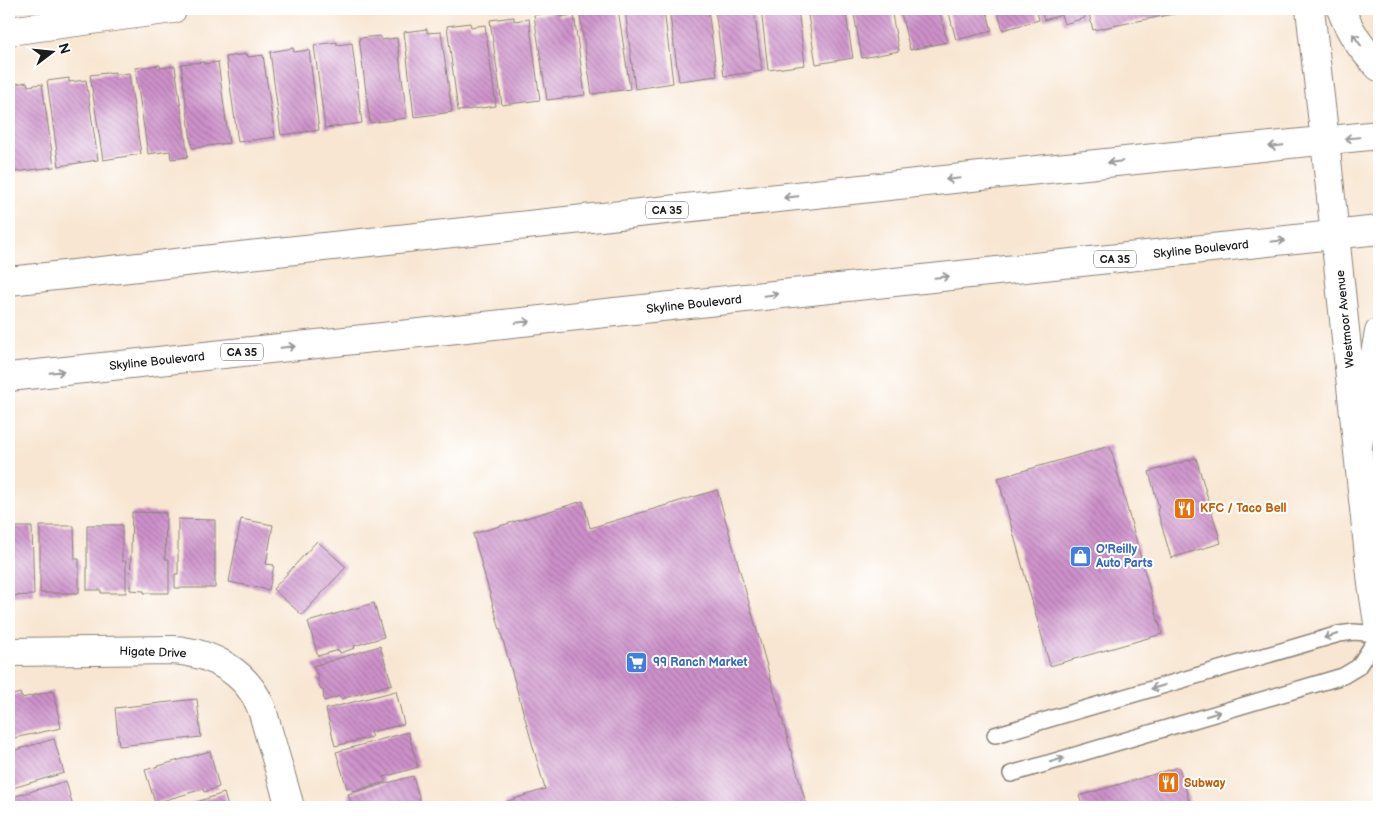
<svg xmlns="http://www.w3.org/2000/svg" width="1388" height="816" font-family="'Balsamiq Sans',sans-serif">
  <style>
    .building { fill: url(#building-back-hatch) }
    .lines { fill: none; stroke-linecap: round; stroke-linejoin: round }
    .service-casing { stroke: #8a8177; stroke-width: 18 }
    .minor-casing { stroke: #8a8177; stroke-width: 30 }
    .tertiary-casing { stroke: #8a8177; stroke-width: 30 }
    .primary-casing { stroke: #8a8177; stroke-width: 30 }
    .service { stroke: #fff; stroke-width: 15 }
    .minor { stroke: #fff; stroke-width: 28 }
    .tertiary { stroke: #fff; stroke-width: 28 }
    .primary { stroke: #fff; stroke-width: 28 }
    .oneway { stroke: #999 }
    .labels { text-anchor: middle; stroke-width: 4; stroke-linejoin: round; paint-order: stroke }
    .shield { fill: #fff; stroke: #606060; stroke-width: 1 }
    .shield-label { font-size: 11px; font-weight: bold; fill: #1c1c1c }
    .street-label { font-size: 12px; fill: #1c1c1c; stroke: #fff }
    .food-label { font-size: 12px; font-weight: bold; fill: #c56008; stroke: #fff; text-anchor: start }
    .shop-label { font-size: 12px; font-weight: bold; fill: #366cbe; stroke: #fff; text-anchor: start }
  </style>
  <defs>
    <pattern id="building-back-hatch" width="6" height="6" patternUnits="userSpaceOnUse" patternTransform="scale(1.25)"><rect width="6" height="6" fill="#ce91cb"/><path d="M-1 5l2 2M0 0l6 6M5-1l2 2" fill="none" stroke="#a676a4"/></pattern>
  </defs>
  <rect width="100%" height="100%" fill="#fff"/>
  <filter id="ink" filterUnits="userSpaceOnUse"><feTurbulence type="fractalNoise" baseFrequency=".02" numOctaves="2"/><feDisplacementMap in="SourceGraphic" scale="10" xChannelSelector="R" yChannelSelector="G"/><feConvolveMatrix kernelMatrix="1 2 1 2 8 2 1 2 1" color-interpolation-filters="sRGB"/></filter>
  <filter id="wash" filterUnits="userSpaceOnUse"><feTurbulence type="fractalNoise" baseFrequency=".0096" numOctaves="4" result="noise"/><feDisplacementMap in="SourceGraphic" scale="20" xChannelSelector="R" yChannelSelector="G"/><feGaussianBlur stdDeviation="1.12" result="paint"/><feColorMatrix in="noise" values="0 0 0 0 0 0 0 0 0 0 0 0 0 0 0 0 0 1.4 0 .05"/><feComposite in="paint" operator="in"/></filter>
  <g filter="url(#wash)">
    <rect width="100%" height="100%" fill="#f8e6d2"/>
    <g id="blocks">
      <g class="building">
        <path d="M 585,9 L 604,9 L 605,10 L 618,9 L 630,89 L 592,94 L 579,10 Z"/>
        <path d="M 625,9 L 664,9 L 673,83 L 635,89 Z"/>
        <path d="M 669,9 L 708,9 L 717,76 L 679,81 Z"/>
        <path d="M 715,9 L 754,9 L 762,71 L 724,76 Z"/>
        <path d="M 761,9 L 798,9 L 805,65 L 768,70 Z"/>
        <path d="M 807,9 L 845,9 L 853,58 L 816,64 Z"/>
        <path d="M 853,9 L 891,9 L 899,51 L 862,58 Z"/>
        <path d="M 900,9 L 939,9 L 947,42 L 910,50 Z"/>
        <path d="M 948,9 L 986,9 L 992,31 L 956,40 Z"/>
        <path d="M 997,9 L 1036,9 L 1039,20 L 1003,30 Z"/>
        <path d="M 1040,9 L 1083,9 L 1085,18 L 1064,24 L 1061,15 L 1044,20 Z"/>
        <path d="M 1088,9 L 1193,9 L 1193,10 L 1093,30 Z"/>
        <path d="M 559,11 L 560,17 L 574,15 L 585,95 L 547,100 L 534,15 Z"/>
        <path d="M 514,17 L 514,21 L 529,19 L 540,100 L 502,105 L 490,20 Z"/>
        <path d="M 470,23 L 471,27 L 485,25 L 496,106 L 458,111 L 447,26 Z"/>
        <path d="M 427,29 L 427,33 L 441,32 L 452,112 L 414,117 L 404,32 Z"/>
        <path d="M 380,36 L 381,40 L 397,38 L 407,118 L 370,123 L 359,38 Z"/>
        <path d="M 337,42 L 337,45 L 352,43 L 362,123 L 325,128 L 314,45 Z"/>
        <path d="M 293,48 L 294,52 L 309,50 L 319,130 L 281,135 L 270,52 Z"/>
        <path d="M 247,54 L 248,57 L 263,55 L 275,137 L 238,142 L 226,57 Z"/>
        <path d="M 204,62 L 204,64 L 218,62 L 229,143 L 192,148 L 181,64 Z"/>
        <path d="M 160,65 L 160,68 L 175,66 L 188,157 L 171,159 L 170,151 L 148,154 L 135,68 Z"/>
        <path d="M 115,72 L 115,75 L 129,73 L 141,154 L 103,160 L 90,75 Z"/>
        <path d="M 69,78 L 69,82 L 86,80 L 98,160 L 59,166 L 47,81 Z"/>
        <path d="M 27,82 L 28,86 L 42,84 L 54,167 L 15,172 L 9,130 L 9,85 Z"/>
        <path d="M 1110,446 L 1162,634 L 1050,666 L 998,478 Z"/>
        <path d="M 1196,458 L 1221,543 L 1171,558 L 1157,509 L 1159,508 L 1149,472 Z"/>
        <path d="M 717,490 L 807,807 L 506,807 L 505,802 L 545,789 L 473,534 L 583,501 L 590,528 Z"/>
        <path d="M 132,512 L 166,513 L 165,559 L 169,559 L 169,593 L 144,593 L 144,591 L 130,590 Z"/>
        <path d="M 178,519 L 215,520 L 215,588 L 175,588 L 175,574 L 178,574 Z"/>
        <path d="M 241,519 L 273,525 L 266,564 L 274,565 L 269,590 L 229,582 Z"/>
        <path d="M 87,525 L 122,525 L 122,561 L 126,561 L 126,593 L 101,593 L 101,590 L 87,590 Z"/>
        <path d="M 40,526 L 74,526 L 75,559 L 79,559 L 79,593 L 40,593 Z"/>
        <path d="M 9,527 L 32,527 L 34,595 L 9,596 Z"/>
        <path d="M 317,541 L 346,567 L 302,615 L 273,589 Z"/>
        <path d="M 374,603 L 384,637 L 354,646 L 355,648 L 340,653 L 339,650 L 318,656 L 308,622 Z"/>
        <path d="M 380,646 L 392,684 L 341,699 L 340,696 L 324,701 L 323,690 L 321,690 L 317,679 L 319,678 L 317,673 L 316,674 L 313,666 Z"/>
        <path d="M 53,691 L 61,728 L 9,739 L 9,696 L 20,693 L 22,698 Z"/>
        <path d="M 396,691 L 404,724 L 370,732 L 372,737 L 335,746 L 326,709 Z"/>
        <path d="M 197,699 L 201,737 L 119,746 L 115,708 Z"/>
        <path d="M 408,732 L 418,767 L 384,777 L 385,782 L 353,791 L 352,787 L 347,788 L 336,752 Z"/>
        <path d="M 54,739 L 64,773 L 9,789 L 9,752 Z"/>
        <path d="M 210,751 L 219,787 L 204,792 L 203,789 L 155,803 L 145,770 Z"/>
        <path d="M 1179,767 L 1191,807 L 1083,807 L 1079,796 Z"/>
        <path d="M 413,776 L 422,807 L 352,807 L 348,794 Z"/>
        <path d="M 66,781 L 73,807 L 9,807 L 9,798 Z"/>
        <path d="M 224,793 L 228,807 L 181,807 Z"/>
      </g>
    </g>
  </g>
  <g filter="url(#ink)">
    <use href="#blocks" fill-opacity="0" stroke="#8a8177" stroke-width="1"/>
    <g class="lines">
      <defs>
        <g id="service">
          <path d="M 995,735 L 1339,634 L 1354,632 L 1379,634"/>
          <path d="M 1011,774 L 1343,676 L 1358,667 L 1379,635"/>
        </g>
        <g id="minor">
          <path d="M 1310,9 L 1325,141"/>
          <path d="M 9,31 L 173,9"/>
          <path d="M 9,652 L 174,650 C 211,653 246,671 261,707 C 265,718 268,732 272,744 C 278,765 284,786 290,807"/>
        </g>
        <path id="tertiary" d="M 1325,141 L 1372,584 L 1379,629"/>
        <g id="primary">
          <path d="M 1341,9 C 1349,31 1362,50 1379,67"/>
          <path d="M 9,281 L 1018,172 L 1379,135"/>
          <path d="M 9,377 L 1379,230"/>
          <path d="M 1358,446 L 1379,332"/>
        </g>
      </defs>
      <use href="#service" class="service-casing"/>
      <use href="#minor" class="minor-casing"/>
      <use href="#tertiary" class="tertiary-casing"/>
      <use href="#primary" class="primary-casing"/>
      <use href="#service" class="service"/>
      <use href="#minor" class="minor"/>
      <use href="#tertiary" class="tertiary"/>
      <use href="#primary" class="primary"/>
    </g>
    <defs><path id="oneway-shaft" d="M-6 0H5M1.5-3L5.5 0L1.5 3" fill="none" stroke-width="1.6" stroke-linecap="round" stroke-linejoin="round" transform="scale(1.25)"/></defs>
    <g class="oneway">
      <use href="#oneway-shaft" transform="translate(1357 40) rotate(-125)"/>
      <use href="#oneway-shaft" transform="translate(1352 138) rotate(175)"/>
      <use href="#oneway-shaft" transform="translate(1276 146) rotate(174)"/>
      <use href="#oneway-shaft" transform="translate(1115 162) rotate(174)"/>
      <use href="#oneway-shaft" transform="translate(953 179) rotate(174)"/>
      <use href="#oneway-shaft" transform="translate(791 197) rotate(174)"/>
      <use href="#oneway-shaft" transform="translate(1278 241) rotate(-6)"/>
      <use href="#oneway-shaft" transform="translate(942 277) rotate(-6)"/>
      <use href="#oneway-shaft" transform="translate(771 295) rotate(-6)"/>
      <use href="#oneway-shaft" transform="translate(523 322) rotate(-6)"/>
      <use href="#oneway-shaft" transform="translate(288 347) rotate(-6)"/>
      <use href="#oneway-shaft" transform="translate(57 372) rotate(-6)"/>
      <use href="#oneway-shaft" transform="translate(1331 636) rotate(164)"/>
      <use href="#oneway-shaft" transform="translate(1158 687) rotate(164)"/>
      <use href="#oneway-shaft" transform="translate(1213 714) rotate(-17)"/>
      <use href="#oneway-shaft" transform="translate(1057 760) rotate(-17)"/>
    </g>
  </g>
  <defs>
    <symbol id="restaurant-square" viewBox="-11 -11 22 22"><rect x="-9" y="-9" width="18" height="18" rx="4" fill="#e8710a" stroke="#fff"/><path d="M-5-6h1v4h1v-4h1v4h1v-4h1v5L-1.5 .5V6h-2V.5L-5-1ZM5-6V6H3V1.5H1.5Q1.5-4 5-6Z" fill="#fff"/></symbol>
    <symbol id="shop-square" viewBox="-11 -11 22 22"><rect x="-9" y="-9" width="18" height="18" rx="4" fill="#3f7fe0" stroke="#fff"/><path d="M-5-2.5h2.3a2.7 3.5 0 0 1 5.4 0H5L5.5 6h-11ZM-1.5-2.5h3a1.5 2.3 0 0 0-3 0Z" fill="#fff"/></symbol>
    <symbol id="supermarket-square" viewBox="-11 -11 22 22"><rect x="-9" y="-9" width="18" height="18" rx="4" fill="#3f7fe0" stroke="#fff"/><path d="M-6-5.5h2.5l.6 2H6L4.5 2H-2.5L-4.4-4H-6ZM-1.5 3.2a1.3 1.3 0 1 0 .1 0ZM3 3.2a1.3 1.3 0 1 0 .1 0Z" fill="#fff"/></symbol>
  </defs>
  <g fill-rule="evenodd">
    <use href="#restaurant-square" x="1172" y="496" width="25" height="25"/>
    <use href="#shop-square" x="1068" y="544" width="25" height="25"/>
    <use href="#supermarket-square" x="624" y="650" width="25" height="25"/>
    <use href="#restaurant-square" x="1156" y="770" width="25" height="25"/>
  </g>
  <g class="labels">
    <g class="shield">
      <rect x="646" y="201.5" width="42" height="17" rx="4"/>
      <rect x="1094" y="250.5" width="42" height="17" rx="4"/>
      <rect x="221" y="343.5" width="42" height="17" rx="4"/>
    </g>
    <g class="shield-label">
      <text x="667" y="214">CA 35</text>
      <text x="1115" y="263">CA 35</text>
      <text x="242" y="356">CA 35</text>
    </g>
    <g class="street-label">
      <text transform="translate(1201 249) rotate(-6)" y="4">Skyline Boulevard</text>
      <text transform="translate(694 304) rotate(-6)" y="4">Skyline Boulevard</text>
      <text transform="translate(1345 319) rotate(-96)" y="4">Westmoor Avenue</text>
      <text transform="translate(157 361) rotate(-6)" y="4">Skyline Boulevard</text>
      <text transform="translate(153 652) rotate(2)" y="4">Higate Drive</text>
    </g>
    <g class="food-label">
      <text x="1200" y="512">KFC / Taco Bell</text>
      <text x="1184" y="787">Subway</text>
    </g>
    <g class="shop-label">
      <text x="1096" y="553">O'Reilly<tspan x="1096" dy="14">Auto Parts</tspan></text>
      <text x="653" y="666">99 Ranch Market</text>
    </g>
  </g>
  <rect width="1388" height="816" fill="none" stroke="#fff" stroke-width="30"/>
  <g transform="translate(52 52) rotate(74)" stroke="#ffffff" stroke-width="4" paint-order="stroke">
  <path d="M0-4L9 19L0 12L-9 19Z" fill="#1c1c1c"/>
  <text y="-8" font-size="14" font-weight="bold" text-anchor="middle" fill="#1c1c1c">N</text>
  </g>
</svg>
